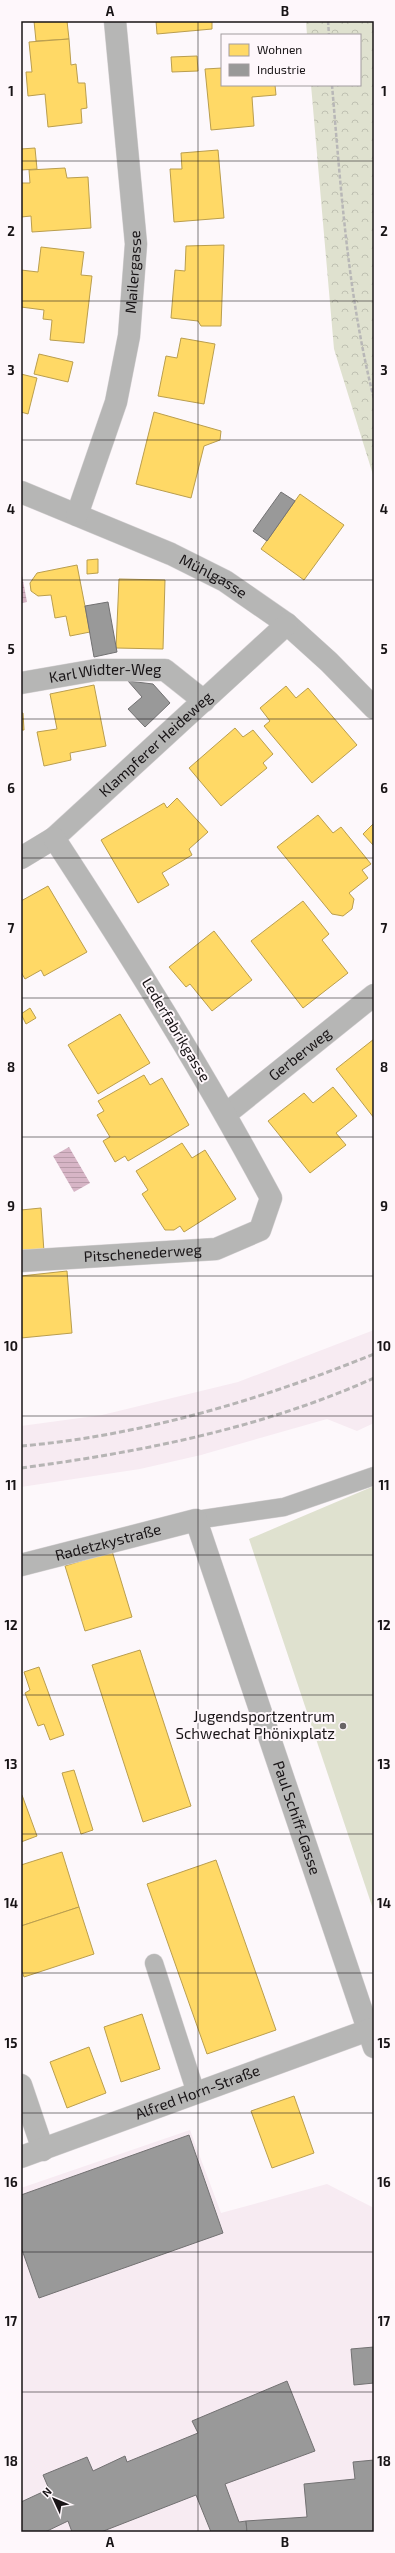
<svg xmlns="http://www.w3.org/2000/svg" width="395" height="2553" font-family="'Exo 2',sans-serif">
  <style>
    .built { fill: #f7ebf2 }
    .park { fill: url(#park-crowns) }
    .garden { fill: #dfe1cf }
    .water { fill: url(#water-rules) }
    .homes { fill: #ffd966; stroke: #ba9e4e }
    .industry { fill: #999; stroke: #727172 }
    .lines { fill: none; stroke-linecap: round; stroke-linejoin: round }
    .lane-casing { stroke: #d8d4d6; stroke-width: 19 }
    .street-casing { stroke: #d8d4d6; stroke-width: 23 }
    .path { stroke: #b8b7b7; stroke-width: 2.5; stroke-dasharray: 4 2; stroke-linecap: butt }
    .lane { stroke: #b6b6b5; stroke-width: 18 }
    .street { stroke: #b6b6b5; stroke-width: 22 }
    .rail { stroke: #b6b4b4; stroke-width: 3; stroke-dasharray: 6 3; stroke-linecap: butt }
    .grid { fill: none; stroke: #181416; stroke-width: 1; stroke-opacity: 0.55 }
    .poi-dot { fill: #686466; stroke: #fef7fb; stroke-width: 1.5 }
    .labels { text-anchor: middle; stroke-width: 4; stroke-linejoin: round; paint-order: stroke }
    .street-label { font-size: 15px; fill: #181416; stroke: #fef7fb }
    .poi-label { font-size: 15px; fill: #181416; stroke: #fef7fb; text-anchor: end }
    .neatline { fill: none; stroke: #181416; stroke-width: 1.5 }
    .grid-label { font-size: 13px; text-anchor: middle; font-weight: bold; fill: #181416 }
  </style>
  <defs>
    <pattern id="park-crowns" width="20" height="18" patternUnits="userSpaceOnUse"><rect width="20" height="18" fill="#dfe1cf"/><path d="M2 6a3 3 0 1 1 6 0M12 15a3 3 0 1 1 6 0" fill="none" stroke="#bfc0b1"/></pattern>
    <pattern id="water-rules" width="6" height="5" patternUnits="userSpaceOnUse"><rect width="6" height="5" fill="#d7b5c6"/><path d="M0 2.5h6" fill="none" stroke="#b89ba9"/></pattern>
  </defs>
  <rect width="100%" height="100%" fill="#fdf8fb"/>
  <g class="built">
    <path d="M 374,1330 L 374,1423 L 357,1431 L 327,1419 L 201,1455 L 140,1469 L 21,1487 L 21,1426 L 102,1415 L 238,1382 Z"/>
    <path d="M 190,2130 L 221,2213 L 327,2184 L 374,2208 L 374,2532 L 21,2532 L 21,2188 Z"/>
  </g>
  <path class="park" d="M 306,21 L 374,21 L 374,478 L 334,349 L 311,85 L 360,85 L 360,35 L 307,35 Z"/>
  <path class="garden" d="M 374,1486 L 374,1912 L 249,1539 Z"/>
  <g class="water">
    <path d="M 21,570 L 27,602 L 21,603 Z"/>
    <path d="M 69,1147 L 90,1183 L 74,1192 L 53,1156 Z"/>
  </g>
  <g class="homes">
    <path d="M 34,21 L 67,21 L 69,39 L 36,41 Z"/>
    <path d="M 156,21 L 212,21 L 212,29 L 157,34 Z"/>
    <path d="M 69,39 L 71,65 L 76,64 L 78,83 L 85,83 L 87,108 L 81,109 L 82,123 L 48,127 L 45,94 L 28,96 L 26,72 L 32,72 L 29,42 Z"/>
    <path d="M 197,56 L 198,71 L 172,72 L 171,57 Z"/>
    <path d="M 222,68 L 222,85 L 275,85 L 276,95 L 252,97 L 254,126 L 211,130 L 205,69 Z"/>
    <path d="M 35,148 L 37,169 L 21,170 L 21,149 Z"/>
    <path d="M 218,150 L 224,218 L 174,222 L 170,169 L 182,169 L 181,153 Z"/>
    <path d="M 65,168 L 67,178 L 88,177 L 91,228 L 32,232 L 31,216 L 21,217 L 21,183 L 30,183 L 29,170 Z"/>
    <path d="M 224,245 L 221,326 L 201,326 L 198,321 L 171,318 L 175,270 L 185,271 L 186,246 Z"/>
    <path d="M 41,247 L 84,252 L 81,275 L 92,276 L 84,343 L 50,340 L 52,320 L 43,319 L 44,310 L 21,307 L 21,270 L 38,272 Z"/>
    <path d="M 181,338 L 215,344 L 204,404 L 158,396 L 166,356 L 177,358 Z"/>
    <path d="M 39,354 L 73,362 L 68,382 L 34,374 Z"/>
    <path d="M 21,374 L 37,378 L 28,414 L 21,412 Z"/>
    <path d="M 154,412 L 221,431 L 220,440 L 204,446 L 191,498 L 136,484 Z"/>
    <path d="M 300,494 L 344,525 L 304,580 L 261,549 Z"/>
    <path d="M 98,559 L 98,573 L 87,574 L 87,560 Z"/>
    <path d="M 77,565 L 90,632 L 70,636 L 66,616 L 55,618 L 51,595 L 38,596 L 31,591 L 30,583 L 37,573 Z"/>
    <path d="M 119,579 L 165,580 L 163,649 L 116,648 Z"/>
    <path d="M 94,685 L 106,746 L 70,753 L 71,760 L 44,766 L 37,732 L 57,729 L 50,694 Z"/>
    <path d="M 286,686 L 296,698 L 308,688 L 357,745 L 312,783 L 264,726 L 270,721 L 260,708 Z"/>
    <path d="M 21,713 L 23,713 L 24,730 L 21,730 Z"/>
    <path d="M 235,728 L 243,737 L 253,730 L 273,754 L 263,763 L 267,768 L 221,806 L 189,768 Z"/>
    <path d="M 177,798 L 208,832 L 189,849 L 192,855 L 162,873 L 169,885 L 138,903 L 101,840 L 164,803 L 167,808 Z"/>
    <path d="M 318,815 L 333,833 L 341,827 L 371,864 L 362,870 L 368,878 L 349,893 L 354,899 L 352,909 L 343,916 L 332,914 L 277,847 Z"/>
    <path d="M 374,823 L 374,846 L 363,834 Z"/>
    <path d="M 48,886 L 87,952 L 44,976 L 41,970 L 25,979 L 21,972 L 21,901 Z"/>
    <path d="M 303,901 L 329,934 L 322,940 L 348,973 L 303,1008 L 251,941 Z"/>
    <path d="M 214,931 L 252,980 L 212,1011 L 190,984 L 186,987 L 169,967 Z"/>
    <path d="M 30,1008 L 36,1018 L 26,1024 L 21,1014 Z"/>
    <path d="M 120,1014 L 150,1063 L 98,1094 L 68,1045 Z"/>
    <path d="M 374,1039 L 374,1118 L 336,1069 Z"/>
    <path d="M 144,1075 L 150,1085 L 162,1078 L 189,1125 L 128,1161 L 125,1156 L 115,1162 L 103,1141 L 110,1137 L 97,1115 L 104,1111 L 98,1101 Z"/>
    <path d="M 333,1087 L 357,1116 L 336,1133 L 346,1145 L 310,1173 L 268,1121 L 304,1093 L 313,1103 Z"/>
    <path d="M 182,1143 L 192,1158 L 205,1150 L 236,1199 L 184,1232 L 180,1226 L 174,1230 L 165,1230 L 142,1194 L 148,1190 L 136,1171 Z"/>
    <path d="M 21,1202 L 21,1210 L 41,1208 L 44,1252 L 21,1254 Z"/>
    <path d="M 67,1271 L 72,1333 L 21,1338 L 21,1276 Z"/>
    <path d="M 112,1551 L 132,1617 L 85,1631 L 65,1566 Z"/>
    <path d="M 140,1650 L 191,1806 L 143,1822 L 92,1665 Z"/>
    <path d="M 39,1667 L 64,1735 L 50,1740 L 44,1724 L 38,1726 L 25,1693 L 30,1690 L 24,1672 Z"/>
    <path d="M 74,1770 L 93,1830 L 81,1834 L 62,1773 Z"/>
    <path d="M 22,1795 L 37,1836 L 21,1842 L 21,1796 Z"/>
    <path d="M 62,1852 L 79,1907 L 21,1926 L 21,1865 Z"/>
    <path d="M 216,1860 L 276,2030 L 207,2054 L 147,1884 Z"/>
    <path d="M 79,1907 L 94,1954 L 24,1977 L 21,1968 L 21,1926 Z"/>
    <path d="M 142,2014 L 160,2069 L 121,2082 L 104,2027 Z"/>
    <path d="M 89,2047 L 106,2093 L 67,2108 L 50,2062 Z"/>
    <path d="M 294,2096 L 314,2153 L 272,2168 L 251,2111 Z"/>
  </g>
  <g class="industry">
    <path d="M 281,492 L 295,501 L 267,541 L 253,531 Z"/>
    <path d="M 108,602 L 117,652 L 94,657 L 85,606 Z"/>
    <path d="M 128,681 L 153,684 L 170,703 L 145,727 L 128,709 L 142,697 Z"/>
    <path d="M 189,2135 L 223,2233 L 39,2298 L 21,2247 L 21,2195 Z"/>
    <path d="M 374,2347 L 374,2383 L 354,2385 L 351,2349 Z"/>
    <path d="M 287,2381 L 315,2451 L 225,2484 L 239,2522 L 246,2521 L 247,2532 L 211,2532 L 196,2495 L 101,2532 L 72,2532 L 68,2521 L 45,2532 L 21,2532 L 21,2502 L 49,2489 L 43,2475 L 87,2457 L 93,2471 L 125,2456 L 127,2462 L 198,2433 L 192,2421 Z"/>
    <path d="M 374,2460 L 374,2532 L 247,2532 L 246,2521 L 307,2517 L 304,2484 L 355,2479 L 353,2462 Z"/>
  </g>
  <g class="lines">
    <defs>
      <g id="lane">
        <path d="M 196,1520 L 284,1507 L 374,1476"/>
        <path d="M 154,1963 L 196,2093"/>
      </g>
      <g id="street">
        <path id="s1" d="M 21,492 L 171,554 L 225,581 L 287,624 L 329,662 L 374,708"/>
        <path id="s2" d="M 77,515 L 116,402 L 129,336 L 136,244 L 115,21"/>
        <path id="s3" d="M 21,683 L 96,670 L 165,670 L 204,701"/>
        <path id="s4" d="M 21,858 L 54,838 L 287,624"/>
        <path id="s5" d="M 226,1114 L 374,995"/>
        <path id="s6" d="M 21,1261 L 216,1249 L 260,1230 L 271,1198 C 205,1074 131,956 54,838"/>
        <path id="s7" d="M 21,1565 L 196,1520 L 374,2047"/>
        <path d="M 21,2085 L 43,2150"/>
        <path id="s8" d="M 21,2157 L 374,2028"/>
      </g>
    </defs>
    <use href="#lane" class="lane-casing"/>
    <use href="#street" class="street-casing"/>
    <g class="path">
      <path d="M 328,21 L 329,35"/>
      <path d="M 332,85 C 341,190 348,297 374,399"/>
    </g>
    <use href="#lane" class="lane"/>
    <use href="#street" class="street"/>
    <g class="rail">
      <path d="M 21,1446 C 141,1436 263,1399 374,1354"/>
      <path d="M 21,1468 C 141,1452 263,1428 374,1378"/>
    </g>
  </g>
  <path class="grid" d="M 198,21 L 198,2532M 21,161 L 374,161M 21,301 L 374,301M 21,440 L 374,440M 21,580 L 374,580M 21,719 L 374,719M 21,858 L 374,858M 21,998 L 374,998M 21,1137 L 374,1137M 21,1276 L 374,1276M 21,1416 L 374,1416M 21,1555 L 374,1555M 21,1695 L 374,1695M 21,1834 L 374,1834M 21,1973 L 374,1973M 21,2113 L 374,2113M 21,2252 L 374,2252M 21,2392 L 374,2392"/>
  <circle class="poi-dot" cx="343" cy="1726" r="4"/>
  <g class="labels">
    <g class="street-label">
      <text dy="5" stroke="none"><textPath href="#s2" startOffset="251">Mailergasse</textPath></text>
      <text dy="5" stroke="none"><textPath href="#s1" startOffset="210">Mühlgasse</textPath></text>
      <text dy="5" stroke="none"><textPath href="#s3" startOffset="85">Karl Widter-Weg</textPath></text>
      <text dy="5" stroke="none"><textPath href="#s4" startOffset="177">Klampferer Heideweg</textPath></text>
      <text transform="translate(176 1030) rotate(59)" y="5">Lederfabrikgasse</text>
      <text dy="5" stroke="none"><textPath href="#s5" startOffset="95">Gerberweg</textPath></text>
      <text dy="5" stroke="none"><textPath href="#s6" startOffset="122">Pitschenederweg</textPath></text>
      <text dy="5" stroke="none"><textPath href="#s7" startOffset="90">Radetzkystraße</textPath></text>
      <text dy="5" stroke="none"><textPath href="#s7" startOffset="495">Paul Schiff-Gasse</textPath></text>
      <text dy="5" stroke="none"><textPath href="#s8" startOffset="188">Alfred Horn-Straße</textPath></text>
    </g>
    <g class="poi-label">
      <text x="335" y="1722">Jugendsportzentrum<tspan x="335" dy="17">Schwechat Phönixplatz</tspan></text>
    </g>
  </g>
  <rect width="395" height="2553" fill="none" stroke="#fef7fb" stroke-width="44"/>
  <rect x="221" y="34" width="140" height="52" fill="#fef7fb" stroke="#a29c9f"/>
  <rect x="229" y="44" width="20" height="12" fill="#ffd966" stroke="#a29c9f"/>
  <text x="257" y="54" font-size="12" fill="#181416">Wohnen</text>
  <rect x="229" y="64" width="20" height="12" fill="#999999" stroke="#a29c9f"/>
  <text x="257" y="74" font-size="12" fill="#181416">Industrie</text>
  <g transform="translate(54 2499) rotate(314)" stroke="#fef7fb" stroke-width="3" paint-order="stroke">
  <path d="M0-3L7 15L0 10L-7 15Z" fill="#181416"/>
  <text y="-6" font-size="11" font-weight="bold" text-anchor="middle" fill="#181416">N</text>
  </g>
  <rect x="22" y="22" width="351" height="2509" class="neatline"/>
  <g class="grid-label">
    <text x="110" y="16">A</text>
    <text x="285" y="16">B</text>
    <text x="11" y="96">1</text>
    <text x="384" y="96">1</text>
    <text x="11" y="236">2</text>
    <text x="384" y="236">2</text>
    <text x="11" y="375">3</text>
    <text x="384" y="375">3</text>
    <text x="11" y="514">4</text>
    <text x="384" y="514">4</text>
    <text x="11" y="654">5</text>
    <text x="384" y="654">5</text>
    <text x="11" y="793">6</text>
    <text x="384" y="793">6</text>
    <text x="11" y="933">7</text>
    <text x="384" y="933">7</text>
    <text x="11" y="1072">8</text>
    <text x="384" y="1072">8</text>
    <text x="11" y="1211">9</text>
    <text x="384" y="1211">9</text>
    <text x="11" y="1351">10</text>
    <text x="384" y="1351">10</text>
    <text x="11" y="1490">11</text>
    <text x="384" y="1490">11</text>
    <text x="11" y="1630">12</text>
    <text x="384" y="1630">12</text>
    <text x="11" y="1769">13</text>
    <text x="384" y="1769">13</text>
    <text x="11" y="1908">14</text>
    <text x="384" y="1908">14</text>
    <text x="11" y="2048">15</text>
    <text x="384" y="2048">15</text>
    <text x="11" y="2187">16</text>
    <text x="384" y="2187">16</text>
    <text x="11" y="2326">17</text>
    <text x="384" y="2326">17</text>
    <text x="11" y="2466">18</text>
    <text x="384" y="2466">18</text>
    <text x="110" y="2547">A</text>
    <text x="285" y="2547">B</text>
  </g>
</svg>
